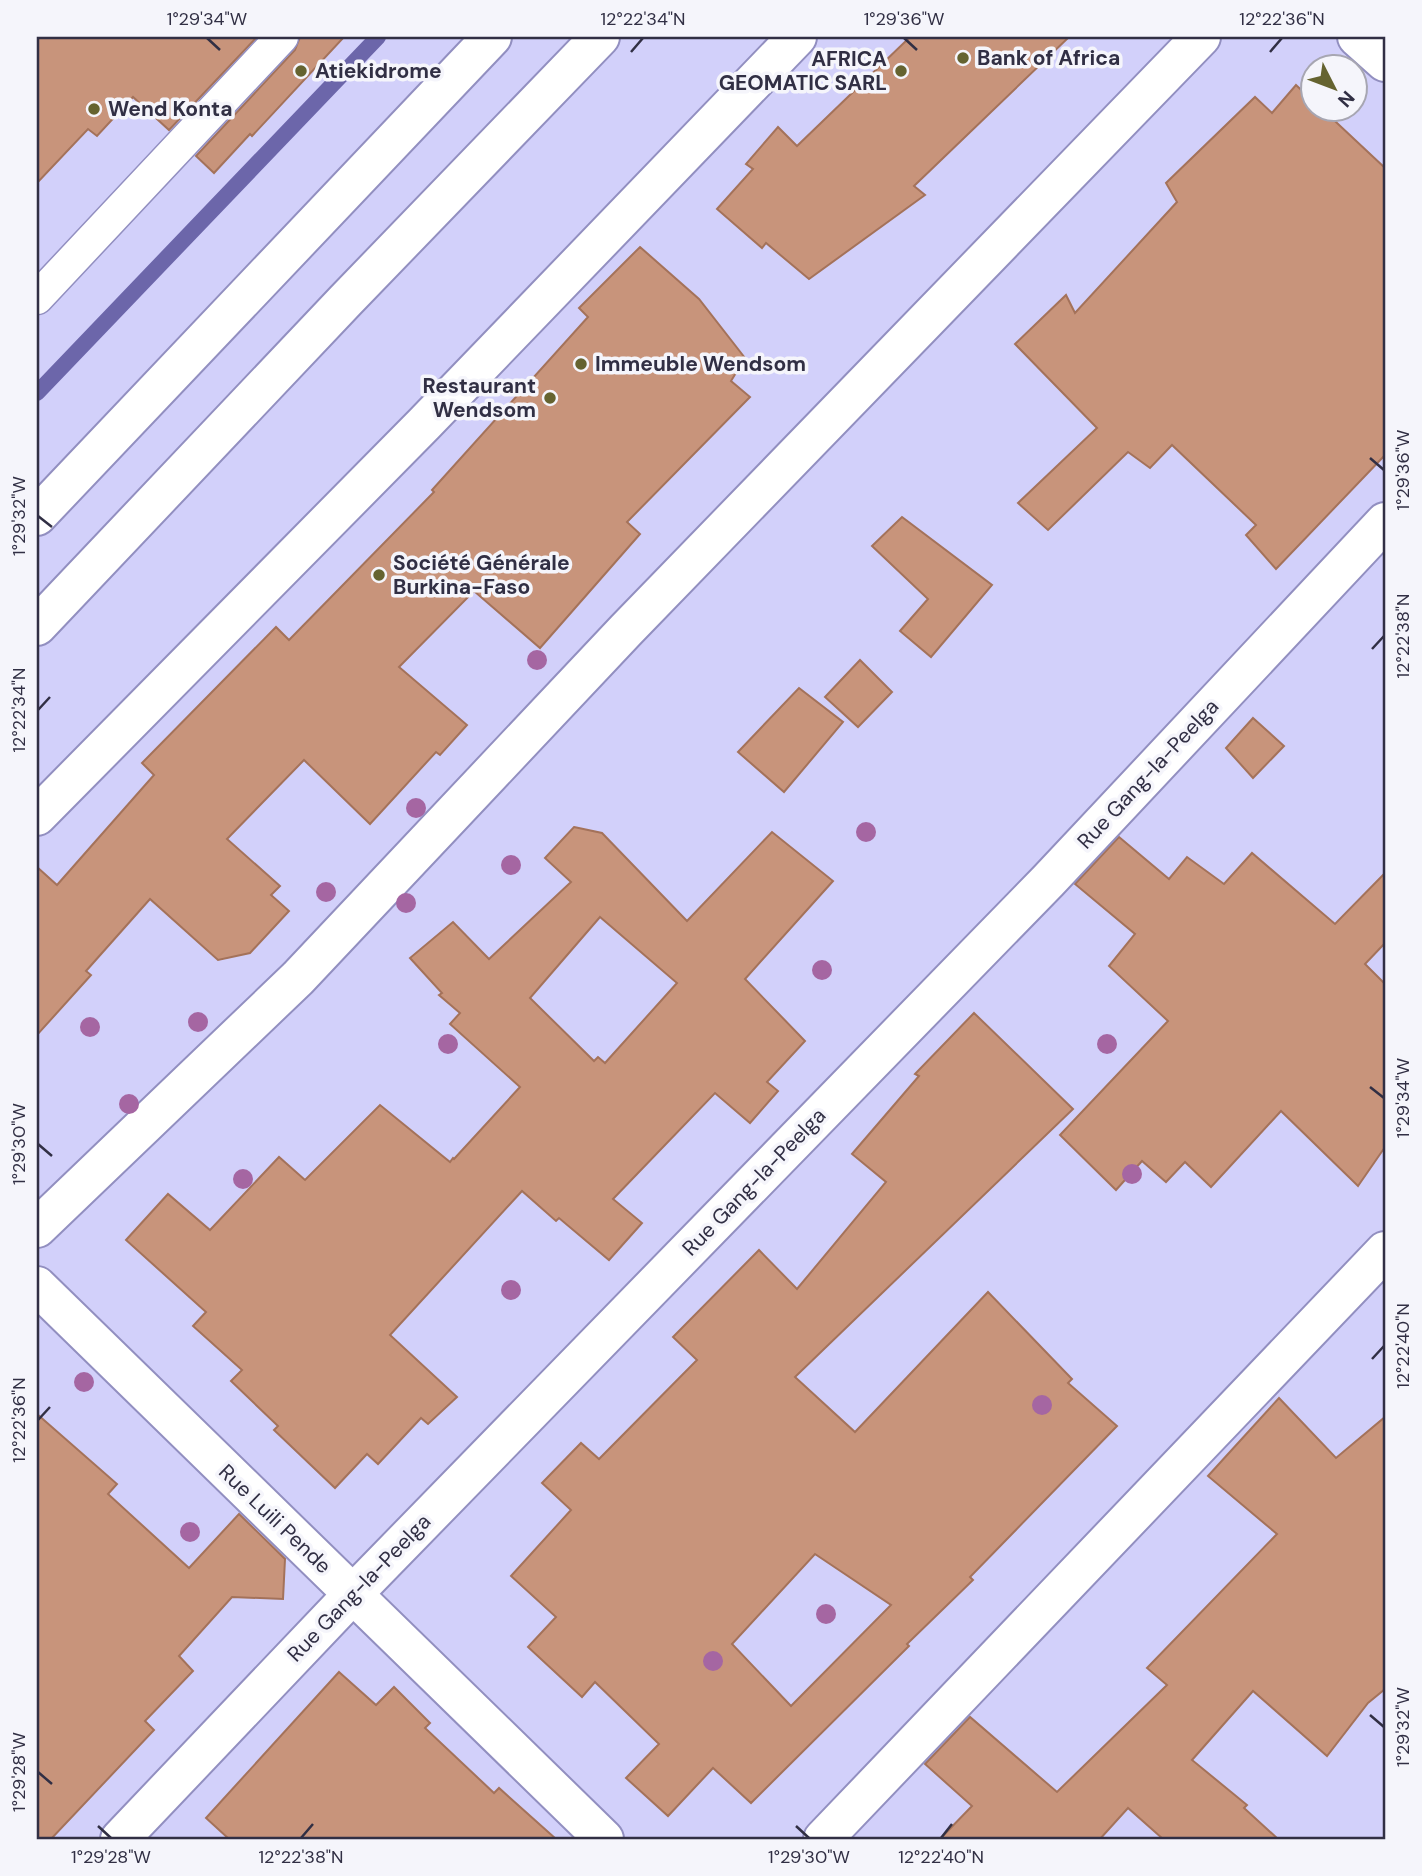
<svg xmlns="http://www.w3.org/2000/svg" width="1422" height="1876" font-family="'DM Sans',sans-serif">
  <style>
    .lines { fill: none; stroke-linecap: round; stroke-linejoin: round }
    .stream { stroke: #6c66aa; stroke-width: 16 }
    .building { fill: #c8947b; stroke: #a4725a; stroke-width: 2; fill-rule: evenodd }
    .lane-casing { stroke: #928fc0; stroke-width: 35 }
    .street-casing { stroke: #928fc0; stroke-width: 42 }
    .secondary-casing { stroke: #928fc0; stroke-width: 42 }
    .primary-casing { stroke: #928fc0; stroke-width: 42 }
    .lane { stroke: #fff; stroke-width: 32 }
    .street { stroke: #fff; stroke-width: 38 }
    .secondary { stroke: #fff; stroke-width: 38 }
    .primary { stroke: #fff; stroke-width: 38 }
    .tree { fill: #a566a2 }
    .ticks { fill: none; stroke: #312f44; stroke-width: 2.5 }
    .poi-dot { fill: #656330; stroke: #f5f5fb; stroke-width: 2.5 }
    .labels { text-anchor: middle; stroke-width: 7; stroke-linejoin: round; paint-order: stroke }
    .poi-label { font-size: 21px; font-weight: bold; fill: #312f44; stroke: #f5f5fb; text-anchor: start }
    .street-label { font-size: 21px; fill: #312f44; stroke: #f5f5fb }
    .neatline { fill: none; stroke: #312f44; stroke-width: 2.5 }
    .ticks-label { font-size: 18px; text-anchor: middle; fill: #312f44 }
  </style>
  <rect width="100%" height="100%" fill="#d2d0fa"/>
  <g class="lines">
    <path class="stream" d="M 37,393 L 378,37"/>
  </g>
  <g class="building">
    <path d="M 37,37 L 257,37 L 169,130 L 133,97 L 97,136 L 88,129 L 37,183 Z"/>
    <path d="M 300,37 L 344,37 L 252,136 L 250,134 L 214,173 L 196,156 L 295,50 Z"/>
    <path d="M 910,37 L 1069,37 L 914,186 L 925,195 L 809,279 L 766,243 L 762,248 L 717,209 L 753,169 L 746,164 L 778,127 L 797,146 Z"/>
    <path d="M 1296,85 L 1313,101 L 1313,108 L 1321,108 L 1385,168 L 1385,455 L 1276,569 L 1246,535 L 1256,525 L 1172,445 L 1150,468 L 1128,452 L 1048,530 L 1018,503 L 1097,428 L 1015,344 L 1066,295 L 1075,313 L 1177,202 L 1166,183 L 1255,97 L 1272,113 Z"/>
    <path d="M 640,247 L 699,299 L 745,358 L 731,381 L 750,397 L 627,522 L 640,534 L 540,648 L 474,591 L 399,667 L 467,725 L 440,755 L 436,752 L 370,824 L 304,760 L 227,839 L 280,886 L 271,895 L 289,911 L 250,953 L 218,960 L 150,899 L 86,971 L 91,975 L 37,1035 L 37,867 L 57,885 L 154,775 L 142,763 L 276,627 L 289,640 L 434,492 L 432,490 L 588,317 L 579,308 Z"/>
    <path d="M 902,517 L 992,585 L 931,657 L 900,631 L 928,599 L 872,546 Z"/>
    <path d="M 860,660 L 892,692 L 858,727 L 825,697 Z"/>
    <path d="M 799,688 L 843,722 L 784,792 L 738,752 Z"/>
    <path d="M 1253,718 L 1284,746 L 1253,778 L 1226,748 Z"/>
    <path d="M 574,827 L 602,833 L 687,921 L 772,832 L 833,881 L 745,979 L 805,1041 L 767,1082 L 778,1091 L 750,1123 L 715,1093 L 613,1199 L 642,1223 L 609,1260 L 559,1218 L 556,1221 L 522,1191 L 390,1335 L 457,1397 L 428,1424 L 421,1418 L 378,1464 L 367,1454 L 335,1488 L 274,1430 L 278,1426 L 231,1381 L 242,1370 L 193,1326 L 206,1312 L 126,1240 L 168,1194 L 210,1230 L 279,1157 L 305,1180 L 380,1105 L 450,1162 L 453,1158 L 454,1159 L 520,1087 L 450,1024 L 460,1013 L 439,995 L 442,993 L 410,958 L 453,922 L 489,959 L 571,882 L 545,858 ZM 600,917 L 677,983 L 605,1063 L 598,1057 L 594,1061 L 530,998 Z"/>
    <path d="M 1119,837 L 1169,879 L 1187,857 L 1224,884 L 1252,853 L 1335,924 L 1385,873 L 1385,943 L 1365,964 L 1385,984 L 1385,1147 L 1358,1186 L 1281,1111 L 1211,1187 L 1185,1162 L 1166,1182 L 1142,1161 L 1116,1190 L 1060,1135 L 1168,1021 L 1109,966 L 1135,934 L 1075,884 Z"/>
    <path d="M 974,1013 L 1073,1109 L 795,1377 L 855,1432 L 988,1292 L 1072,1379 L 1068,1383 L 1117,1426 L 970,1577 L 973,1580 L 907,1644 L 909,1646 L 751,1803 L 713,1768 L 668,1816 L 626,1778 L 659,1744 L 595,1682 L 582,1697 L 528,1647 L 556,1617 L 511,1576 L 571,1510 L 542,1483 L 581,1443 L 599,1459 L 697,1360 L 673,1337 L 759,1250 L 797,1289 L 886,1182 L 852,1154 L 919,1076 L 915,1074 ZM 815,1554 L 891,1605 L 791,1706 L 732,1644 Z"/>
    <path d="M 1279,1398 L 1336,1458 L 1385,1417 L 1385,1689 L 1368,1703 L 1327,1756 L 1253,1691 L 1192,1760 L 1247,1805 L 1244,1808 L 1278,1839 L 1163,1839 L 1128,1808 L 1100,1839 L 940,1839 L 972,1806 L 925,1764 L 970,1717 L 1057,1792 L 1167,1685 L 1147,1668 L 1277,1534 L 1208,1476 Z"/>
    <path d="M 37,1414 L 117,1484 L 108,1494 L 189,1568 L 239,1514 L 285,1559 L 283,1599 L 232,1597 L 179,1656 L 193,1671 L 145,1721 L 154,1730 L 51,1839 L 37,1839 Z"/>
    <path d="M 339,1672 L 376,1705 L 394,1687 L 430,1723 L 425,1728 L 494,1793 L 499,1788 L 556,1839 L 229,1839 L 206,1818 Z"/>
  </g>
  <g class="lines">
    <defs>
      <path id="lane" d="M 37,298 L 282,37"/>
      <g id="street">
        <path d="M 37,816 L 424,424 L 797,37"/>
        <path d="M 37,1228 L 298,978 L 626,630 L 1201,37"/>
        <path d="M 37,1286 L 604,1839"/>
        <path d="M 120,1839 L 353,1594 L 1048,881 L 1385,522"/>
        <path d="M 823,1839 L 1385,1251"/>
      </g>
      <path id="secondary" d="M 1357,37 L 1385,62"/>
      <g id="primary">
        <path d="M 37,516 L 492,37"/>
        <path d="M 37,626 L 345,301 L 600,37"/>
      </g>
    </defs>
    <use href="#lane" class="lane-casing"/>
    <use href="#street" class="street-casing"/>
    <use href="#secondary" class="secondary-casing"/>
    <use href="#primary" class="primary-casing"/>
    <use href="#lane" class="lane"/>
    <use href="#street" class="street"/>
    <use href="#secondary" class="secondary"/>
    <use href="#primary" class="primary"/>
  </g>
  <g class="tree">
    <circle cx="537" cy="660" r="10"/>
    <circle cx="416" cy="808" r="10"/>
    <circle cx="866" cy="832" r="10"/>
    <circle cx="511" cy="865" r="10"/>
    <circle cx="326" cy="892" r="10"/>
    <circle cx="406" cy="903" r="10"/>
    <circle cx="822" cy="970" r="10"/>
    <circle cx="198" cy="1022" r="10"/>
    <circle cx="90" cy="1027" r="10"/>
    <circle cx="448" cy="1044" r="10"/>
    <circle cx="1107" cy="1044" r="10"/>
    <circle cx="129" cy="1104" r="10"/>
    <circle cx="1132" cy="1174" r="10"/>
    <circle cx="243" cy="1179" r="10"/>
    <circle cx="511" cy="1290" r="10"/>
    <circle cx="84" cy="1382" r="10"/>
    <circle cx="1042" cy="1405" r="10"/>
    <circle cx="190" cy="1532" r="10"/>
    <circle cx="826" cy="1614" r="10"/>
    <circle cx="713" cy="1661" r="10"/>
  </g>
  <path class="ticks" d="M 207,38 L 220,50M 904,38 L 917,50M 631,52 L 643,38M 1270,52 L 1282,38M 1370,458 L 1384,470M 38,516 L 52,527M 1372,649 L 1384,636M 38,710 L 50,697M 1370,1087 L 1384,1098M 38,1144 L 52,1156M 1372,1359 L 1384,1346M 38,1420 L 50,1407M 1370,1715 L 1384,1727M 38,1772 L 52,1784M 98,1826 L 111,1838M 796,1826 L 809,1838M 301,1838 L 313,1824M 941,1838 L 952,1824"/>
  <g class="poi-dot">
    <circle cx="963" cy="58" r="7"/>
    <circle cx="301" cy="71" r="7"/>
    <circle cx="901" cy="71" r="7"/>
    <circle cx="94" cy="109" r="7"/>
    <circle cx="581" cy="364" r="7"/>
    <circle cx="550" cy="398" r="7"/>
    <circle cx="379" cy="575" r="7"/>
  </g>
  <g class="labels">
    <g class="poi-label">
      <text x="977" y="65">Bank of Africa</text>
      <text x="887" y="66" text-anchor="end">AFRICA<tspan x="887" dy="24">GEOMATIC SARL</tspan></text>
      <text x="315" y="78">Atiekidrome</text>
      <text x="108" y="116">Wend Konta</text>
      <text x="595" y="371">Immeuble Wendsom</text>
      <text x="536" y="393" text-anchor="end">Restaurant<tspan x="536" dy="24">Wendsom</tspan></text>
      <text x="393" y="570">Société Générale<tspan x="393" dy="24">Burkina-Faso</tspan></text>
    </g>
    <g class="street-label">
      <text transform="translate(1148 774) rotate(-47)" y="7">Rue Gang-la-Peelga</text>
      <text transform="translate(754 1182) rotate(-46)" y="7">Rue Gang-la-Peelga</text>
      <text transform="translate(275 1519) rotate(44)" y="7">Rue Luili Pende</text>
      <text transform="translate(359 1588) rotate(-46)" y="7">Rue Gang-la-Peelga</text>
    </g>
  </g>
  <rect width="1422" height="1876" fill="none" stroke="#f5f5fb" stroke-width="77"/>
  <g transform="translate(1334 88) rotate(132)"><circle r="33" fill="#f5f5fb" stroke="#a7a6b2" stroke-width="2"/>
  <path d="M0-5L12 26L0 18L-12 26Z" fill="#656330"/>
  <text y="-10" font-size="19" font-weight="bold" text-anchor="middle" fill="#312f44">N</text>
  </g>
  <rect x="38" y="38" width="1346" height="1800" class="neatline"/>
  <g class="ticks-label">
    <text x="207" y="25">1°29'34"W</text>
    <text x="643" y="25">12°22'34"N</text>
    <text x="904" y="25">1°29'36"W</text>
    <text x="1282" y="25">12°22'36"N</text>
    <text transform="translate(1403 470) rotate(-90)" y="6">1°29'36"W</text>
    <text transform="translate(19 516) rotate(-90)" y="6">1°29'32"W</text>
    <text transform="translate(1403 636) rotate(-90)" y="6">12°22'38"N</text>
    <text transform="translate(19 710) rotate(-90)" y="6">12°22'34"N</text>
    <text transform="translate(1403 1098) rotate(-90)" y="6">1°29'34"W</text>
    <text transform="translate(19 1144) rotate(-90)" y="6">1°29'30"W</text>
    <text transform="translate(1403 1346) rotate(-90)" y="6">12°22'40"N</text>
    <text transform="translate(19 1420) rotate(-90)" y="6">12°22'36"N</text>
    <text transform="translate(1403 1727) rotate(-90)" y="6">1°29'32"W</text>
    <text transform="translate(19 1772) rotate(-90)" y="6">1°29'28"W</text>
    <text x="111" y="1863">1°29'28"W</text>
    <text x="301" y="1863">12°22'38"N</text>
    <text x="809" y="1863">1°29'30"W</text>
    <text x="941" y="1863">12°22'40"N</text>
  </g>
</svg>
